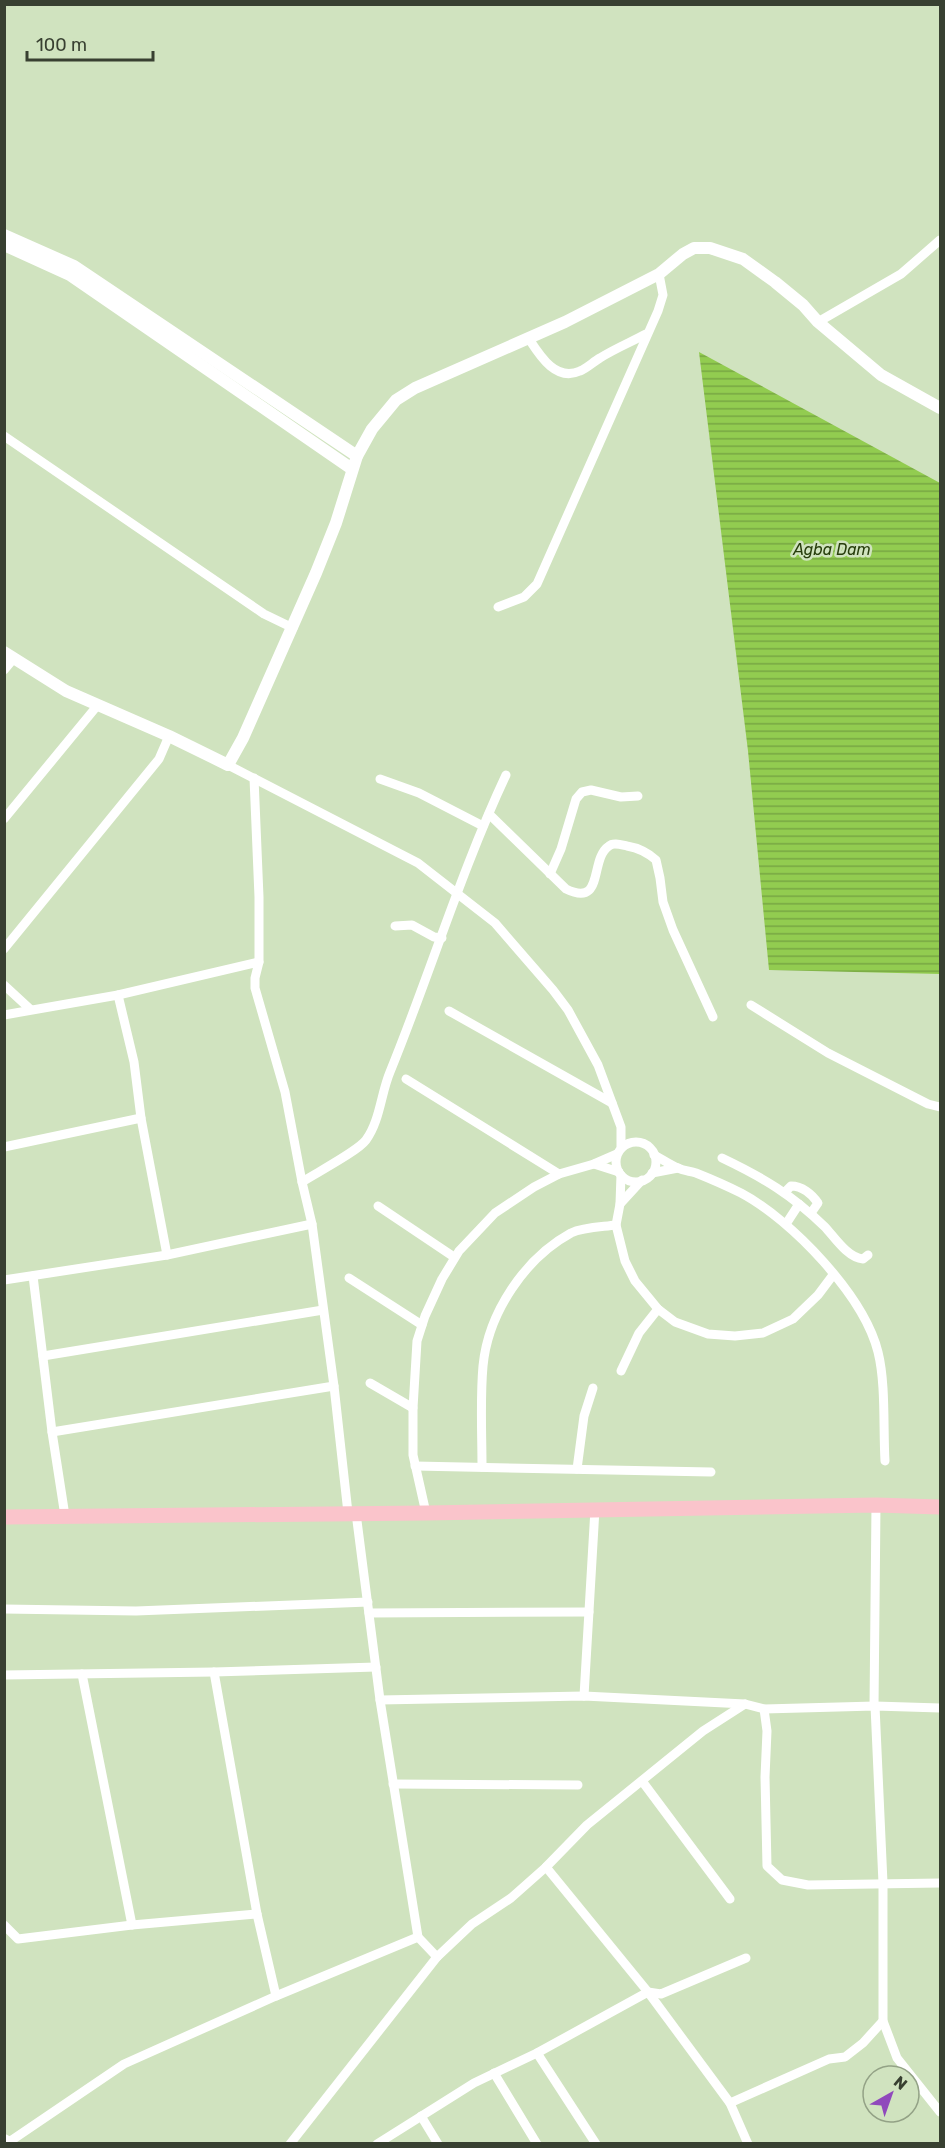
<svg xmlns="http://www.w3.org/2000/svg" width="945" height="2148" font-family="Rubik,sans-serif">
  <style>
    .water { fill: url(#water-rules) }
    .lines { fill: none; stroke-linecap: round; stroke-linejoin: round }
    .minor { stroke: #fff; stroke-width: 9 }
    .tertiary { stroke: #fff; stroke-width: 12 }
    .primary { stroke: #fac4cb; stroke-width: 15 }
    .labels { text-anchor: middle; stroke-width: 5; stroke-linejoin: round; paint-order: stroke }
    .water-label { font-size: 16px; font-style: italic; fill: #283e0d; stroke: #d0e3bf }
  </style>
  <defs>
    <pattern id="water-rules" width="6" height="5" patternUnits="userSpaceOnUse" patternTransform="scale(1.5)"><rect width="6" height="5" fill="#92cc50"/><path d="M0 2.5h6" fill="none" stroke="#78a743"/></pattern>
  </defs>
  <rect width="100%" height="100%" fill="#d0e3bf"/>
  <path class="water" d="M 699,352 L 940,483 L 940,974 L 769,970 L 748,751 Z"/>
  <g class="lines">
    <g class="minor">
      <path d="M 818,322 L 901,274 L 940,240"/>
      <path d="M 529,339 C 540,356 556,382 580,371 C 587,368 593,362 600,358 C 614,349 631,342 646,334"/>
      <path d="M 4,436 L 264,614 L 293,628"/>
      <path d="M 498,607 L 524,597 L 537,584 L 658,311 L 663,295 L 659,274"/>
      <path d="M 4,670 L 14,658"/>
      <path d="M 228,765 L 418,863 L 495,923 L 553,990 L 568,1010 L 598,1065 L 621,1127 L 621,1148"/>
      <path d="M 254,778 L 259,897 L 259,962 L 255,978 L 255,988 L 285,1092 L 302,1182 L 312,1224 L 334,1386 L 348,1513"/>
      <path d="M 380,779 L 419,793 L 483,826"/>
      <path d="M 489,814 L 566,889 C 605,908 589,859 609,846 C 613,842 622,845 627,846 C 639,848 647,852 656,860 L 660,878 L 663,902 L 673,930 L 713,1017"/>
      <path d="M 4,819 L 97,706"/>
      <path d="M 550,874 L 561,849 L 576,799 L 582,792 L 591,790 L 621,797 L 638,796"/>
      <path d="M 395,926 L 412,925 L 434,937 L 442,938"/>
      <path d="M 4,949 L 159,759 L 169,736"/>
      <path d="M 4,985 L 30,1009"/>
      <path d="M 118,995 L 134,1062 L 141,1118 L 167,1255"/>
      <path d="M 751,1005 L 828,1053 L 928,1104 L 940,1107"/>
      <path d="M 449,1011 L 612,1103"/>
      <path d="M 4,1015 L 118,995 L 259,962"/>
      <path d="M 406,1079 L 559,1174"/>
      <circle cx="636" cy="1162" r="20"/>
      <path d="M 4,1147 L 141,1118"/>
      <path d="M 654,1155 C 662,1159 670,1165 678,1168 C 684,1171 690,1171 696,1173 C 711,1179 727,1186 741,1193 C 792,1220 864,1296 878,1352 C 886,1384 883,1428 885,1461"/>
      <path d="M 722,1158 C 764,1178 792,1195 825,1227 C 835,1238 848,1258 863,1259 L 868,1255"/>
      <path d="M 594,1164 L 619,1172"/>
      <path d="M 652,1173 L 678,1168"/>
      <path d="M 621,1175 L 620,1204 L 616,1225 L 625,1261 L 635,1281 L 658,1309 L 675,1322 L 708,1334 L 735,1336 L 763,1333 L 793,1319 L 818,1295 L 833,1275"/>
      <path d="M 302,1182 C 316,1173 358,1151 366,1140 C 380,1121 381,1093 390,1072 C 430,974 461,871 506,775"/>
      <path d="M 785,1192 L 791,1186 C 802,1186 812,1194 818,1203 L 811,1213"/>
      <path d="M 620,1204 L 642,1180"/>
      <path d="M 378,1206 L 454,1257"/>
      <path d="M 786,1224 L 799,1204"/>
      <path d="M 33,1276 L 52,1432 L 65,1516"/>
      <path d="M 349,1278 L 422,1325"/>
      <path d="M 4,1280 L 167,1255 L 312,1224"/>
      <path d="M 43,1356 L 323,1310"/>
      <path d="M 621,1371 L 639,1333 L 658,1309"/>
      <path d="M 370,1383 L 413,1408"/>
      <path d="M 52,1432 L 334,1386"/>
      <path d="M 415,1466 L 711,1472"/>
      <path d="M 482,1467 C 482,1434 480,1399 483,1366 C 488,1313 525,1258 571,1233 C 584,1227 602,1227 616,1225"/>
      <path d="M 577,1469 L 584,1416 L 593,1388"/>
      <path d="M 426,1513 L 413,1455 L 413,1408 L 417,1341 L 425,1316 L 442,1279 L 459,1251 L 495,1213 L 534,1187 L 559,1174 L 594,1164 L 617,1154"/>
      <path d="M 4,1609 L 136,1611 L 368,1602"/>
      <path d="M 369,1613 L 589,1612"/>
      <path d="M 214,1672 L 257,1914 L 276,1996"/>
      <path d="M 82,1674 L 132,1925"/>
      <path d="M 4,1675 L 214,1672 L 376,1667"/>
      <path d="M 584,1696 L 595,1509"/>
      <path d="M 380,1700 L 584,1696 L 745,1704 L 764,1709 L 875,1706 L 940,1708"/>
      <path d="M 875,1706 L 883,1883 L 883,2021 L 897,2058 L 940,2112"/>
      <path d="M 874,1707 L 876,1505"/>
      <path d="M 764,1709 L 767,1731 L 765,1777 L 767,1866 L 782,1880 L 808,1885 L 940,1883"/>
      <path d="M 642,1781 L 730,1899"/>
      <path d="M 393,1784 L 578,1785"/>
      <path d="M 546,1867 L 648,1992 L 730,2103 L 748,2144"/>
      <path d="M 4,1925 L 18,1939 L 132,1925 L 257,1914"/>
      <path d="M 437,1957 L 472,1924 L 511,1898 L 546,1867 L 587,1825 L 703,1731 L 745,1704"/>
      <path d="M 537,2053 L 596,2144"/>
      <path d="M 494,2073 L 537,2144"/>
      <path d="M 730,2103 L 829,2059 L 845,2057 L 863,2043 L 883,2021"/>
      <path d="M 421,2116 L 438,2144"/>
      <path d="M 9,2142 L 124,2064 L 276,1996 L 418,1937"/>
      <path d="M 290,2144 L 437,1957 L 418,1937 L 380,1700 L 356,1513"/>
      <path d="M 377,2144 L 474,2083 L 537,2053 L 648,1992 L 661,1994 L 746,1958"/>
    </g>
    <g class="tertiary">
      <path d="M 4,235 L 74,266 L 357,456"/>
      <path d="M 4,245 L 70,275 L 352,469"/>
      <path d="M 4,652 L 66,691 L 169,736 L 228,765 L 243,738 L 316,573 L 336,523 L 357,456 L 372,429 L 396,400 L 415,388 L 565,322 L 659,274 L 683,254 L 694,248 L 710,248 L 743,259 L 775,282 L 803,305 L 818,322 L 881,375 L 940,408"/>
      <path d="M 4,2140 L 11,2144"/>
    </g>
    <path class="primary" d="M 4,1517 L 426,1513 L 876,1505 L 940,1507"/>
  </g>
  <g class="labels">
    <g class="water-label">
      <text x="832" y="555">Agba Dam</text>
    </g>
  </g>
  <rect width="945" height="2148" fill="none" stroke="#384031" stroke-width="12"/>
  <g transform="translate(891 2094) rotate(40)"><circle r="28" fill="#d0e3bf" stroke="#93a286" stroke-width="1.5"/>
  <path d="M0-4.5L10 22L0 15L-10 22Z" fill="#9049bc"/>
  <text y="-9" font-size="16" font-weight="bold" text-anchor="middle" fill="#384031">N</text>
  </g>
  <path d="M27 51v9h126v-9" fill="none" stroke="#384031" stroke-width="3"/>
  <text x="36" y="51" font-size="18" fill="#384031" stroke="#d0e3bf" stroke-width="4.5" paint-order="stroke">100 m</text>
</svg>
